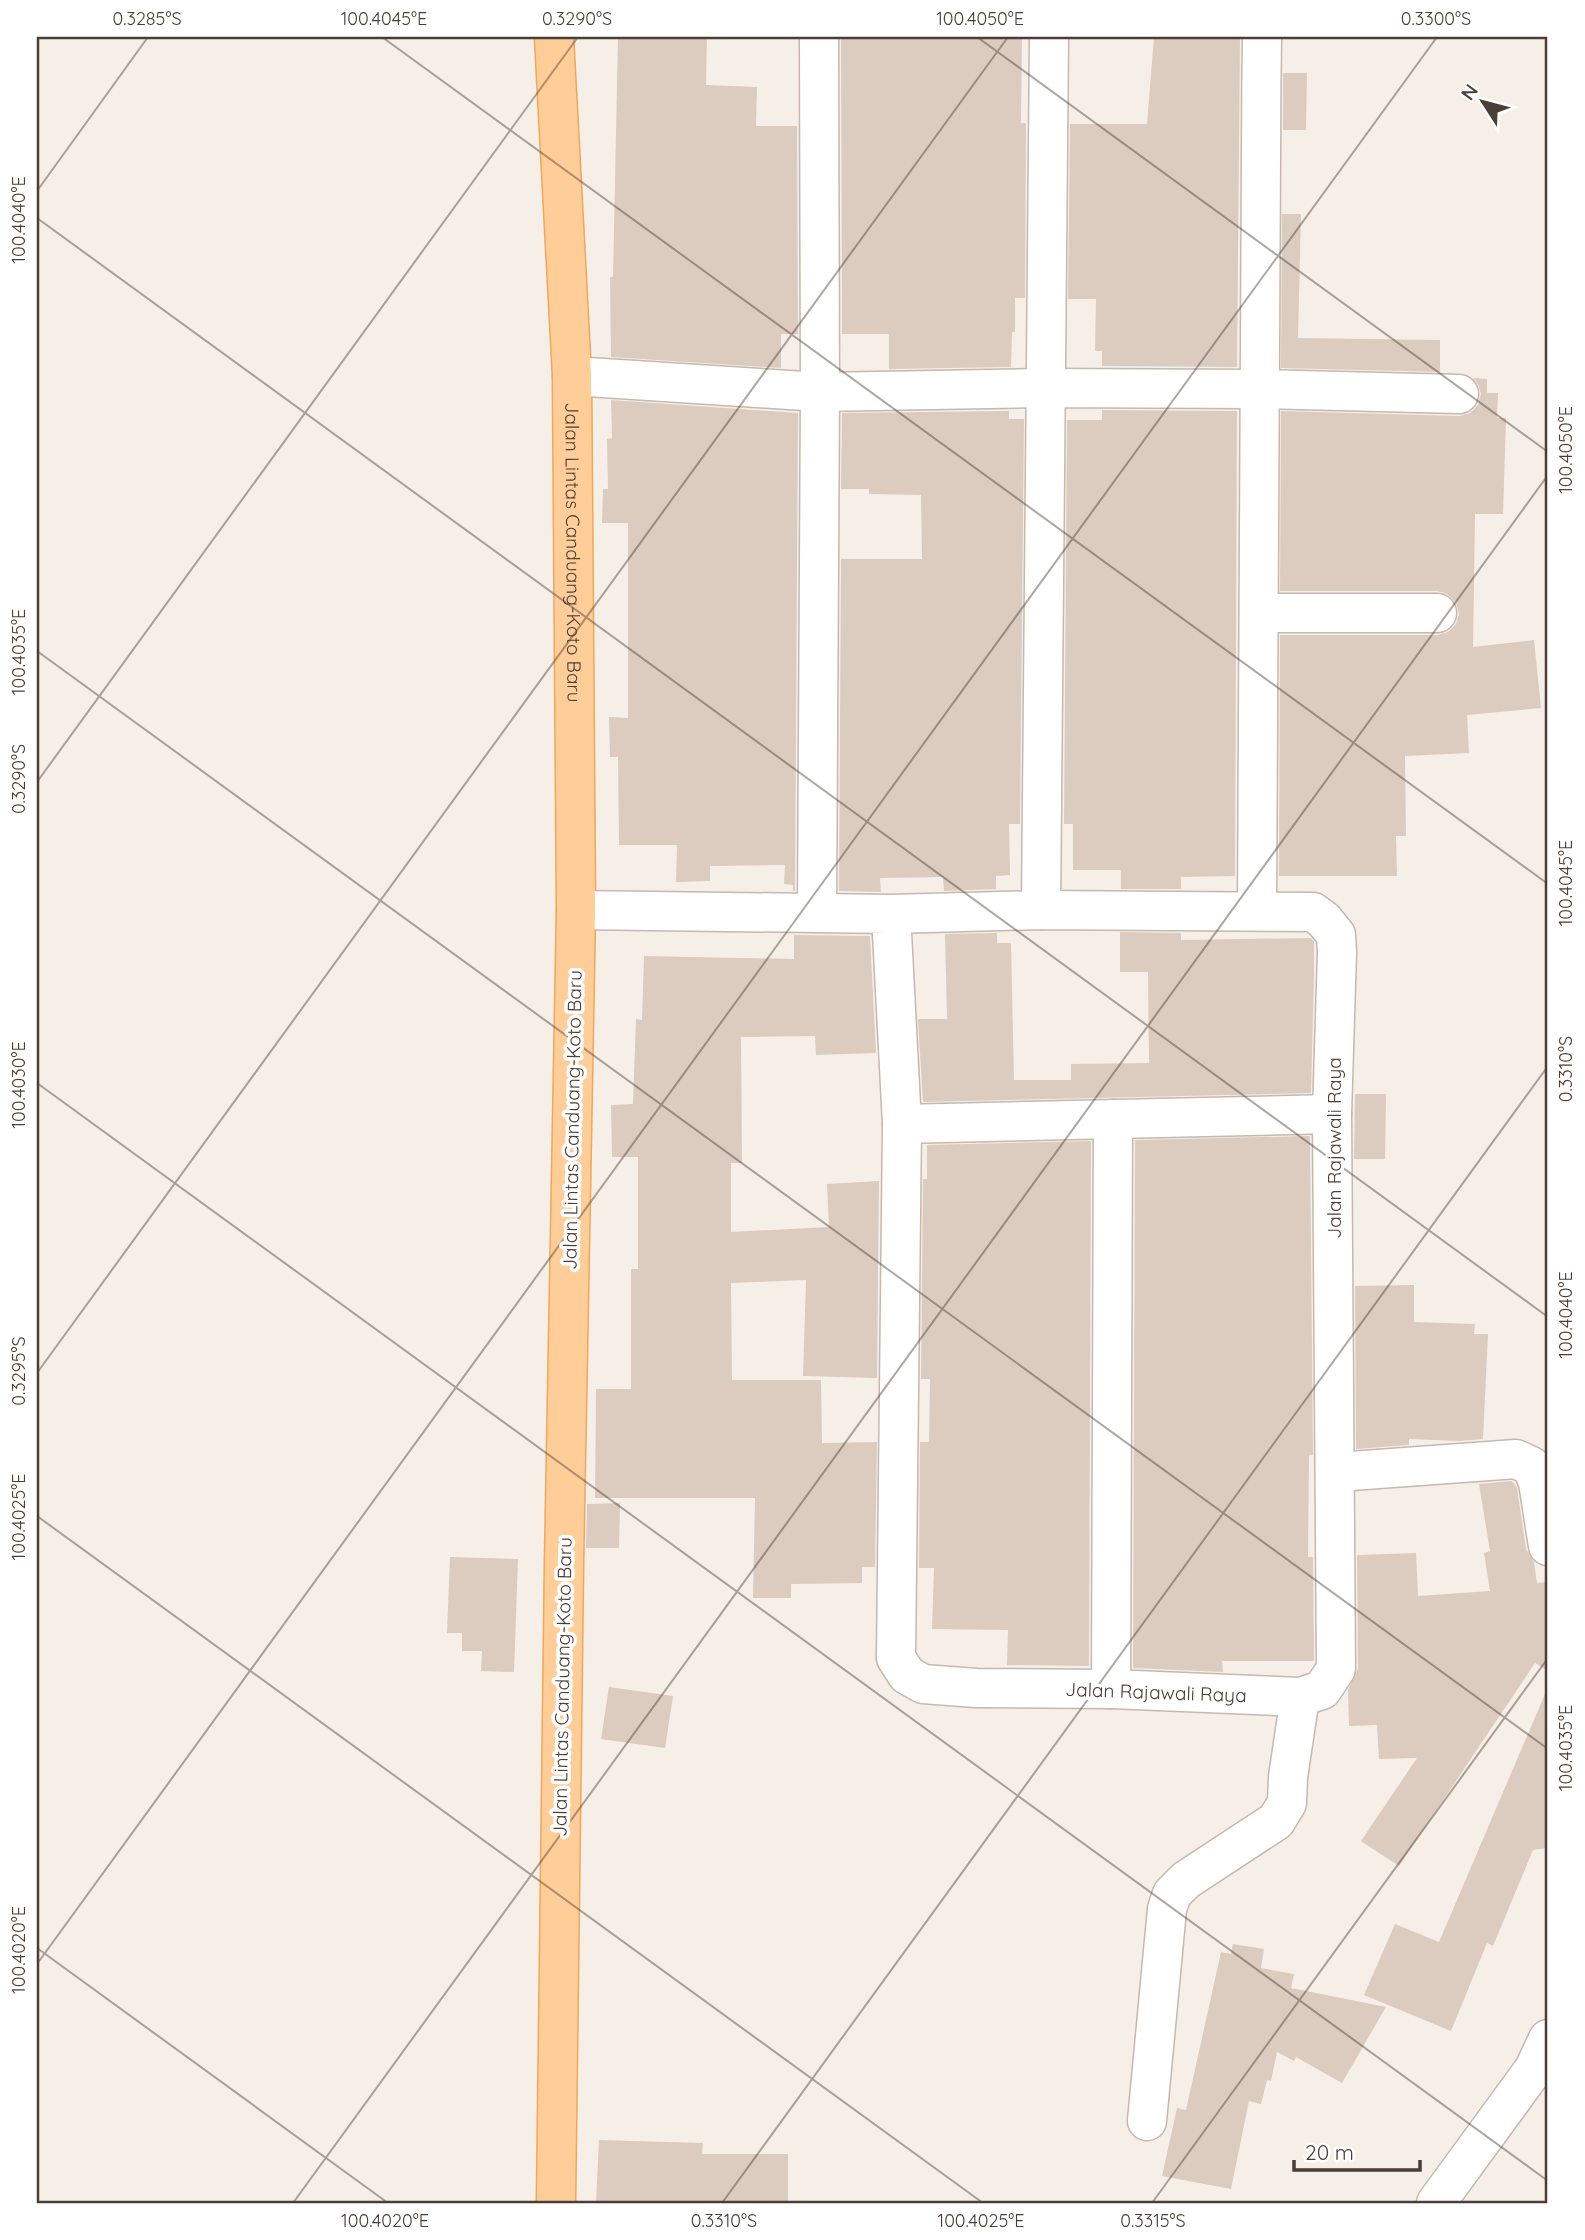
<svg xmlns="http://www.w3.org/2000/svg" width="1585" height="2240" font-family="Quicksand,sans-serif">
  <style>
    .building { fill: #dccbbf }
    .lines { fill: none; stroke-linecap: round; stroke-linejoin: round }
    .minor-casing { stroke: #c6b8ad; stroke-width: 41 }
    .major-casing { stroke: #f1a75b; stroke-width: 41 }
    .minor { stroke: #fff; stroke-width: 38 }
    .major { stroke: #ffce98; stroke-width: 38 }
    .ticks { fill: none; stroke: #4a3e36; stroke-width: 2; stroke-opacity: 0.45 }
    .labels { text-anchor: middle; stroke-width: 7; stroke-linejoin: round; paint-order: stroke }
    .street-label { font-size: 19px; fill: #4a3e36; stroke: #fff }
    .neatline { fill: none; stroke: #4a3e36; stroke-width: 2.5 }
    .ticks-label { font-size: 18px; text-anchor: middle; fill: #4a3e36 }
  </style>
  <rect width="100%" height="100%" fill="#f6efe8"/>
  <g class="building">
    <path d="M 618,37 L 707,37 L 706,85 L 757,87 L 756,126 L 797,126 L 798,334 L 781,334 L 781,368 L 611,357 L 610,277 L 613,277 Z"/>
    <path d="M 841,37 L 1022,37 L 1021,123 L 1026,123 L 1025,298 L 1015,298 L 1015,332 L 1012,332 L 1011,367 L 889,369 L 889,334 L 842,334 Z"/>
    <path d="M 1154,37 L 1240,37 L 1237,367 L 1102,366 L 1102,351 L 1095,351 L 1096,299 L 1068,299 L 1070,124 L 1147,124 Z"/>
    <path d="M 1283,73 L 1307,73 L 1306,130 L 1283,130 Z"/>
    <path d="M 1282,214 L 1301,214 L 1298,338 L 1440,340 L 1440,372 L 1281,368 Z"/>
    <path d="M 1473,378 L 1487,379 L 1487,393 L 1498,393 L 1497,418 L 1506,418 L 1503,514 L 1475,514 L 1473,647 L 1534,640 L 1541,708 L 1467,715 L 1469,753 L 1405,756 L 1406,836 L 1396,836 L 1397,876 L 1279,876 L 1280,635 L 1437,635 L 1448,632 L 1456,624 L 1459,614 L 1456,602 L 1447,594 L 1437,591 L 1280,591 L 1281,411 L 1459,416 L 1470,413 L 1478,405 L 1481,394 L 1478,384 Z"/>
    <path d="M 611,400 L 798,413 L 795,891 L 793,891 L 793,885 L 784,884 L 785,865 L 710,866 L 710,881 L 676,882 L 677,845 L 619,845 L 618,757 L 610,757 L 609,717 L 628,718 L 628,523 L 602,523 L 603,489 L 608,489 L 607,439 L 612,438 Z"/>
    <path d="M 1102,410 L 1237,411 L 1235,876 L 1181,877 L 1181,889 L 1121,889 L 1121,870 L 1073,870 L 1073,824 L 1064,824 L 1067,420 L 1102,420 Z"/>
    <path d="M 1009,411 L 1009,419 L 1024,419 L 1020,824 L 1009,824 L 1010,875 L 996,876 L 996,889 L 944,891 L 943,877 L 880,878 L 881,892 L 839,891 L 841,559 L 922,559 L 921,495 L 869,494 L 869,489 L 841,489 L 842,413 Z"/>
    <path d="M 1120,932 L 1181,933 L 1181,940 L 1311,938 L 1314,942 L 1314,977 L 1311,1093 L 923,1102 L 918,1019 L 947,1019 L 945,934 L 997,933 L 997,943 L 1011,943 L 1014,1080 L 1071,1080 L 1071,1064 L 1149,1063 L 1148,972 L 1120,972 Z"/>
    <path d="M 794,935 L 870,936 L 876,1053 L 816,1055 L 815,1036 L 741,1037 L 742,1163 L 731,1163 L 731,1232 L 829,1227 L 827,1184 L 879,1181 L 877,1378 L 803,1376 L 806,1280 L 731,1283 L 732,1380 L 821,1380 L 822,1443 L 877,1442 L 875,1567 L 862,1567 L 862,1583 L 791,1584 L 791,1598 L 753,1598 L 755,1498 L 595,1498 L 596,1389 L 631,1389 L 631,1269 L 638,1269 L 638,1157 L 612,1157 L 611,1105 L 633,1104 L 636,1019 L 642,1020 L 644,956 L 794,959 Z"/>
    <path d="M 1355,1094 L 1386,1094 L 1385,1159 L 1354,1159 Z"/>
    <path d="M 1310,1136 L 1313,1455 L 1309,1455 L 1308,1557 L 1313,1557 L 1314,1661 L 1222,1661 L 1223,1672 L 1133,1668 L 1135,1140 Z"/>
    <path d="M 1091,1141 L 1089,1666 L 1007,1665 L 1008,1630 L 932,1629 L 934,1568 L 919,1568 L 920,1442 L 929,1442 L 930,1379 L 921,1379 L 923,1179 L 927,1179 L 927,1145 Z"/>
    <path d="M 1414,1285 L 1414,1322 L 1475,1324 L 1474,1334 L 1488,1334 L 1483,1439 L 1459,1441 L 1409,1439 L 1409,1445 L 1356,1449 L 1355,1286 Z"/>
    <path d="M 1512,1481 L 1517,1488 L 1526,1549 L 1534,1562 L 1537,1583 L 1548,1582 L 1548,1671 L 1535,1663 L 1399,1866 L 1361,1841 L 1417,1758 L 1379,1759 L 1377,1725 L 1349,1726 L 1348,1690 L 1358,1669 L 1357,1555 L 1416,1553 L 1418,1596 L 1490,1591 L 1484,1553 L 1490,1551 L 1479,1484 Z"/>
    <path d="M 620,1503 L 619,1548 L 586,1548 L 587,1504 Z"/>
    <path d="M 450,1557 L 518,1559 L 514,1672 L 481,1671 L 482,1651 L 462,1651 L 462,1633 L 447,1633 Z"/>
    <path d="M 609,1687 L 673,1696 L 665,1748 L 601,1739 Z"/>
    <path d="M 1548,1687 L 1548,1848 L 1533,1850 L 1493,1946 L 1487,1943 L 1451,2031 L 1364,1995 L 1395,1924 L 1439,1942 Z"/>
    <path d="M 1233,1944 L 1264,1949 L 1261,1968 L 1294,1974 L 1291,1988 L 1386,2007 L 1342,2083 L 1296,2057 L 1294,2061 L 1277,2052 L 1271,2081 L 1267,2080 L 1261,2104 L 1249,2101 L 1231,2189 L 1162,2176 L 1177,2108 L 1186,2110 L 1221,1952 L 1231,1954 Z"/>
    <path d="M 599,2140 L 703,2143 L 702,2154 L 788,2154 L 788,2203 L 596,2203 Z"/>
  </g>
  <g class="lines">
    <defs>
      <g id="minor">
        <path d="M 572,376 L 820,392 L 1046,388 L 1258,389 L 1459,394"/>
        <path d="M 1259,613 L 1437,613"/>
        <path d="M 576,910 L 891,914 L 1041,910 L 1313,912 L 1324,920 L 1336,935 L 1337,952 L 1332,1114 L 1336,1669 L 1322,1690 L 1300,1697 L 1111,1689 L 976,1688 L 923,1684 L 907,1675 L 896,1658 L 902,1124 L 891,914"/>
        <path d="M 1041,910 L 1049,37"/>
        <path d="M 1257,911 C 1259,619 1258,328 1262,37"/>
        <path d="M 817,912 L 820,392 L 819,37"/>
        <path d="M 902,1124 L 1332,1114"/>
        <path d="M 1337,1472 L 1516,1459 L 1531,1466 L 1538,1482 L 1548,1546"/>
        <path d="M 1111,1689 L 1113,1119"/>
        <path d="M 1147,2121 L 1167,1909 L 1172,1894 L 1186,1880 L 1276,1821 L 1287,1803 L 1288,1777 L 1300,1697"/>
        <path d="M 1436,2203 L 1534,2069 L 1548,2039"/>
      </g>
      <g id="major">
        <path id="s1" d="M 554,37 L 572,376 L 576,910 L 564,1564 L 556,2203"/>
      </g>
    </defs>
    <use href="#minor" class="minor-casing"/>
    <use href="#major" class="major-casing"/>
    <use href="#minor" class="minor"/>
    <use href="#major" class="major"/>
  </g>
  <path class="ticks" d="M 382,37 L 1548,884M 977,37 L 1548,452M 37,191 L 148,37M 37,218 L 1548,1317M 37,651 L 1548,1749M 37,782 L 578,37M 37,1083 L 1548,2181M 37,1373 L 1008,37M 37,1516 L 983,2203M 37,1948 L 388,2203M 37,1964 L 1437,37M 293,2203 L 1548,475M 722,2203 L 1548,1066M 1152,2203 L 1548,1658"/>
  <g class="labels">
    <g class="street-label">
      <text dy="7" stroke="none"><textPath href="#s1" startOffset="516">Jalan Lintas Canduang-Koto Baru</textPath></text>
      <text transform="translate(572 1120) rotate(-89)" y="7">Jalan Lintas Canduang-Koto Baru</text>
      <text transform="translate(1334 1148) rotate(-90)" y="7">Jalan Rajawali Raya</text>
      <text transform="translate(562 1687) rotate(-89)" y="7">Jalan Lintas Canduang-Koto Baru</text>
      <text transform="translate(1156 1692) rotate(2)" y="7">Jalan Rajawali Raya</text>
    </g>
  </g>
  <rect width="1585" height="2240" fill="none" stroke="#ffffff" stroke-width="77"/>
  <g transform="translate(1483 102) rotate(306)" stroke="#ffffff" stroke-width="5" paint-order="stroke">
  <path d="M0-5L12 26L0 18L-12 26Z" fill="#4a3e36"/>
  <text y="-10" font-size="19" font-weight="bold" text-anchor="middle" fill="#4a3e36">N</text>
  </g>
  <path d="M1294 2160v10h126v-10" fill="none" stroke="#4a3e36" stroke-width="3.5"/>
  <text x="1305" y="2160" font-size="21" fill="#4a3e36" stroke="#ffffff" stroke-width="5" paint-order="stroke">20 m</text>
  <rect x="38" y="38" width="1508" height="2164" class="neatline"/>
  <g class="ticks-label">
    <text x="147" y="25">0.3285°S</text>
    <text x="384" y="25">100.4045°E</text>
    <text x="577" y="25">0.3290°S</text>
    <text x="980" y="25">100.4050°E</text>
    <text x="1436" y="25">0.3300°S</text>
    <text transform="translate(19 220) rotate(-90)" y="6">100.4040°E</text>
    <text transform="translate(1566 450) rotate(-90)" y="6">100.4050°E</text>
    <text transform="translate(19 652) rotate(-90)" y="6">100.4035°E</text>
    <text transform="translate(19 779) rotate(-90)" y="6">0.3290°S</text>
    <text transform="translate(1566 883) rotate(-90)" y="6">100.4045°E</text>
    <text transform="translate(1566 1069) rotate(-90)" y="6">0.3310°S</text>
    <text transform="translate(19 1085) rotate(-90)" y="6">100.4030°E</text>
    <text transform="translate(1566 1315) rotate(-90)" y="6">100.4040°E</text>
    <text transform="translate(19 1371) rotate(-90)" y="6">0.3295°S</text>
    <text transform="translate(19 1517) rotate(-90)" y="6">100.4025°E</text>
    <text transform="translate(1566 1748) rotate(-90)" y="6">100.4035°E</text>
    <text transform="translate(19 1950) rotate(-90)" y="6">100.4020°E</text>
    <text x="385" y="2227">100.4020°E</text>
    <text x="724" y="2227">0.3310°S</text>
    <text x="981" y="2227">100.4025°E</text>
    <text x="1153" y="2227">0.3315°S</text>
  </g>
</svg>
